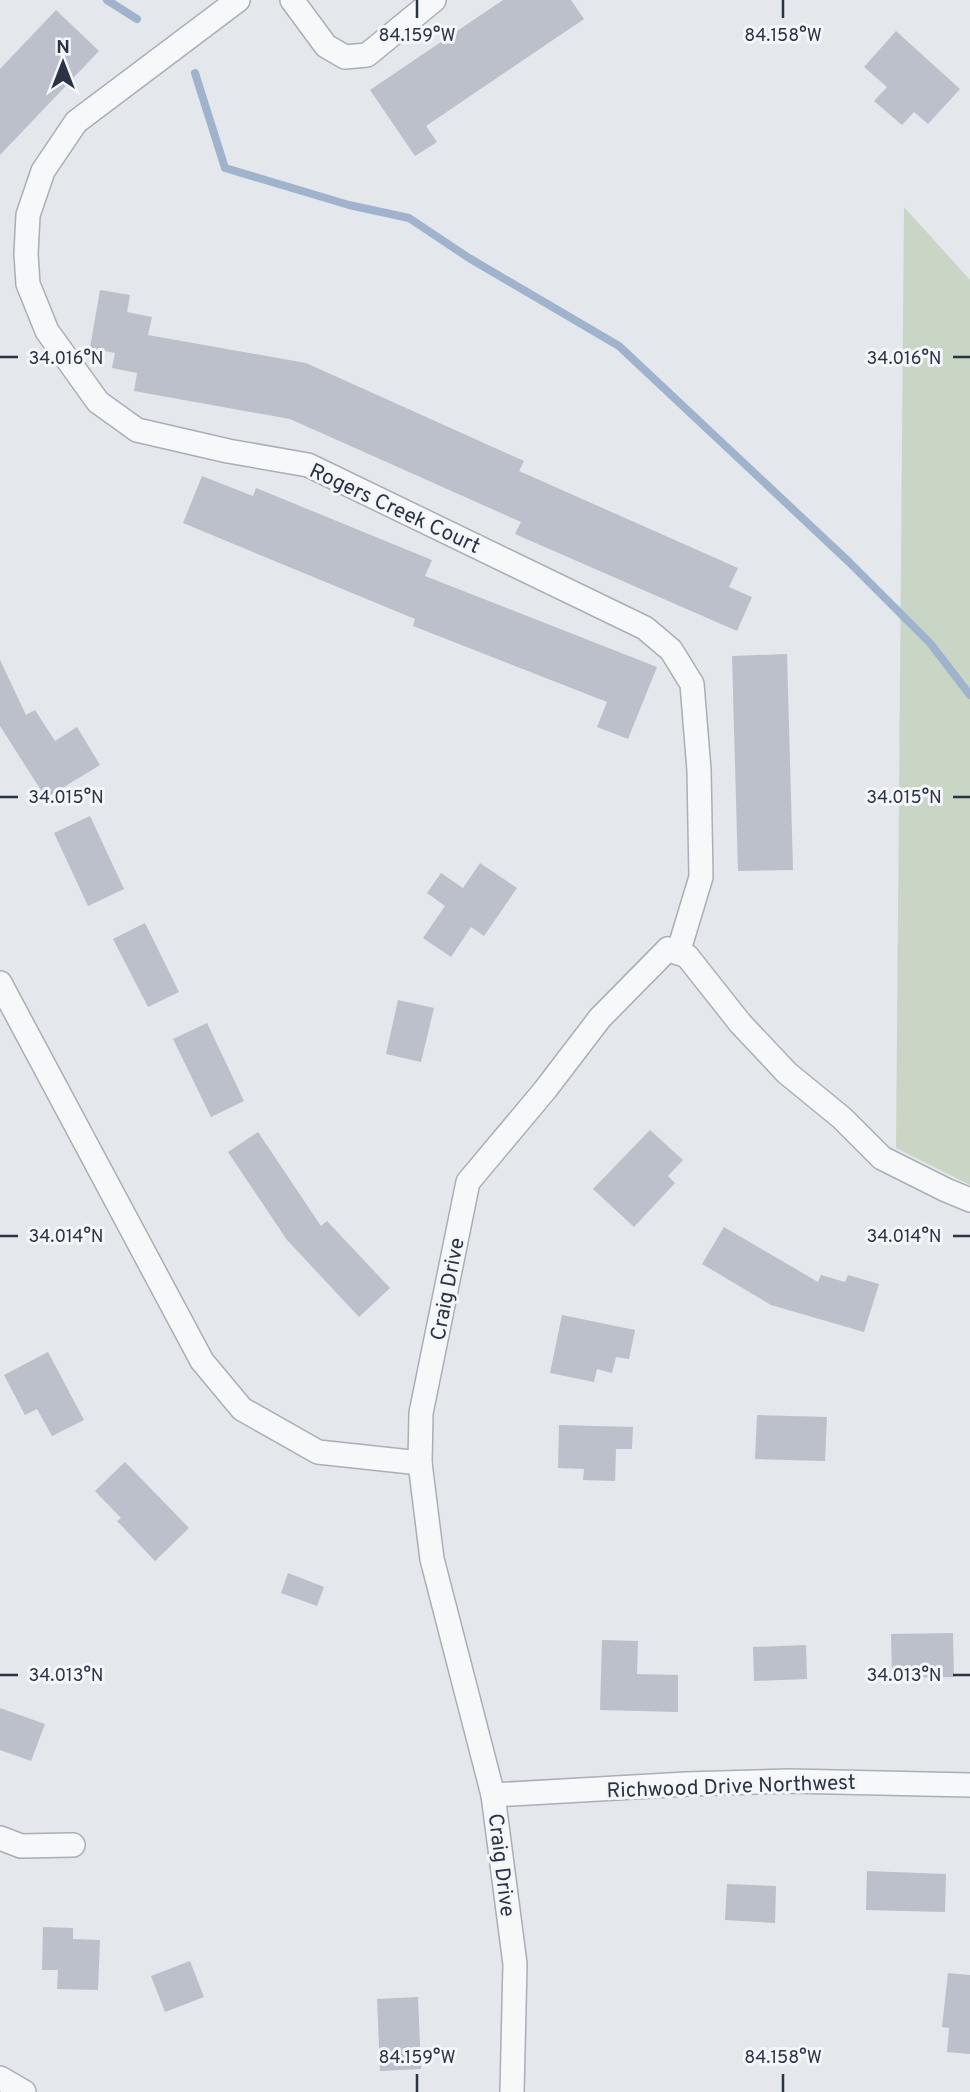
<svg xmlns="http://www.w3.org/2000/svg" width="970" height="2092" font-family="Overpass,sans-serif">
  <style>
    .green { fill: #c9d6c5 }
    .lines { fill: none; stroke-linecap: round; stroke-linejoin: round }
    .stream { stroke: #9fb4cc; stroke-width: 8 }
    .building { fill: #bbc0ca }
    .street-casing { stroke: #a9aeb7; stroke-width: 26 }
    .street { stroke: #f7f8fa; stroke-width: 23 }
    .ticks { fill: none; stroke: #2b3445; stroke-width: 2.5 }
    .labels { text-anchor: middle; stroke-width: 6; stroke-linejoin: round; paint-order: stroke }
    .street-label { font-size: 21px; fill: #2b3445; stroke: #f4f6f9 }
    .ticks-label { font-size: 18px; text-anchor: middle; fill: #2b3445; stroke: #f4f6f9; stroke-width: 6; stroke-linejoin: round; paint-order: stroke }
  </style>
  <rect width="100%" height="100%" fill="#e4e7ec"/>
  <path class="green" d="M 904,207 L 970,280 L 970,1185 L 896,1148 Z"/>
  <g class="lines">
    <g class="stream">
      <path d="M 107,0 L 137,19"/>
      <path d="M 195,73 L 225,168 L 349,205 L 409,218 L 469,258 L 619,346 L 848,561 L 930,643 L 970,695"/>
    </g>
  </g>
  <g class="building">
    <path d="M 503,0 L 571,0 L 584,19 L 426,126 L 437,142 L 415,156 L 370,90 Z"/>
    <path d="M 56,10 L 99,51 L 0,155 L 0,69 Z"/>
    <path d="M 896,31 L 960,89 L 928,124 L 914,112 L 902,125 L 874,101 L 887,87 L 864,67 Z"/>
    <path d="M 100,290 L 130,295 L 127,312 L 152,317 L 148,335 L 306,363 L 524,461 L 519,471 L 738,568 L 729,587 L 752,597 L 737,631 L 515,534 L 521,522 L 290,419 L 134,391 L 137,373 L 112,368 L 115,353 L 90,348 Z"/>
    <path d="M 202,476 L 253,496 L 256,488 L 432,560 L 425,576 L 657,667 L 628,739 L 597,727 L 607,702 L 413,626 L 415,619 L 183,523 Z"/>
    <path d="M 787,654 L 793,870 L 738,871 L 732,656 Z"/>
    <path d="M 0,660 L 26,715 L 35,710 L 55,741 L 77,727 L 100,765 L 46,798 L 0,726 Z"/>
    <path d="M 90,816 L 124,889 L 88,906 L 54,833 Z"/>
    <path d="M 480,863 L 517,888 L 484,936 L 471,927 L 451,957 L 423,938 L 445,906 L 427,893 L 441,873 L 463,888 Z"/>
    <path d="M 145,923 L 179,992 L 148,1007 L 113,939 Z"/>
    <path d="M 398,1000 L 434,1008 L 421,1062 L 386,1054 Z"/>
    <path d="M 207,1023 L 244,1101 L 211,1117 L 173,1039 Z"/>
    <path d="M 650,1130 L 683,1160 L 668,1176 L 675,1183 L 634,1227 L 593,1189 Z"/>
    <path d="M 258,1132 L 321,1226 L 327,1221 L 390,1288 L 359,1317 L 287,1240 L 228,1152 Z"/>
    <path d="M 724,1227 L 818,1282 L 821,1275 L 845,1282 L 848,1275 L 879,1284 L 864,1332 L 771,1305 L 702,1264 Z"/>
    <path d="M 562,1315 L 635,1330 L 629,1359 L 616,1357 L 612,1373 L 597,1369 L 594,1382 L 550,1373 Z"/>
    <path d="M 48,1352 L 84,1420 L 52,1436 L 37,1409 L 25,1415 L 4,1375 Z"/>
    <path d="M 757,1415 L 827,1417 L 825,1461 L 755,1459 Z"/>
    <path d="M 559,1425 L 633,1427 L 632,1449 L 616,1449 L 615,1481 L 583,1480 L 584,1469 L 558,1468 Z"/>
    <path d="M 125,1462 L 189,1528 L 155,1561 L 117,1521 L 121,1518 L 95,1491 Z"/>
    <path d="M 288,1573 L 324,1587 L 317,1606 L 281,1593 Z"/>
    <path d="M 953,1633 L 954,1677 L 892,1678 L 891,1634 Z"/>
    <path d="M 602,1640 L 638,1641 L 637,1674 L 678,1675 L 678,1712 L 600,1710 Z"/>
    <path d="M 806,1645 L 807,1679 L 754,1681 L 753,1647 Z"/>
    <path d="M 0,1708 L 45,1724 L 31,1761 L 0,1750 Z"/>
    <path d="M 867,1871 L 946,1874 L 945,1912 L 866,1910 Z"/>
    <path d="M 727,1884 L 776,1886 L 775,1923 L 725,1920 Z"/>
    <path d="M 43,1927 L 73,1928 L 73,1939 L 100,1940 L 98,1990 L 57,1989 L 58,1970 L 42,1970 Z"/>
    <path d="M 190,1961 L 204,1997 L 165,2012 L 151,1976 Z"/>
    <path d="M 948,1973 L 970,1975 L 970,2054 L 947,2052 L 949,2028 L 942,2027 Z"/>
    <path d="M 418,1997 L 421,2069 L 380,2071 L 377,1999 Z"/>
  </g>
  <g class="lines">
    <defs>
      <g id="street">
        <path d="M 238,0 L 76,122 L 43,171 L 28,215 L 26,254 L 28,284 L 47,331 L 98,402 L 137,430 L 228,451 L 308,465 L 645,628 L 671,650 L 692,684 L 699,770 L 701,877 L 678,953"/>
        <path d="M 292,0 L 326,46 L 345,57 L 367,55 L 434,0"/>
        <path d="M 0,983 L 202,1361 L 242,1409 L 318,1452 L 420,1463"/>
        <path d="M 493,1795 L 686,1784 L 790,1781 L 970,1785"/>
        <path d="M 0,1838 L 21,1846 L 73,1845"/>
        <path d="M 0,2078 L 24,2092"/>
        <path d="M 512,2092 L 515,1964 L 493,1795 L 432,1559 L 420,1463 L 421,1413 L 468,1182 L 545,1090 L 600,1018 L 668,949 L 687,956 L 740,1023 L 787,1073 L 842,1118 L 882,1158 L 946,1190 L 970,1200"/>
      </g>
    </defs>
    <use href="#street" class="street-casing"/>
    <use href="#street" class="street"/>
  </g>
  <path class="ticks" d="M 417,0 L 417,18M 783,0 L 783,18M 0,357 L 18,357M 953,357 L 970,357M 0,797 L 18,797M 953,797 L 970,797M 0,1236 L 18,1236M 953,1236 L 970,1236M 0,1675 L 18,1675M 953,1675 L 970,1675M 417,2074 L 417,2092M 783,2074 L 783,2092"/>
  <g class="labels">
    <g class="street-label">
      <text transform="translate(395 508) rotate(25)" y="7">Rogers Creek Court</text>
      <text transform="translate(447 1289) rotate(-79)" y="7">Craig Drive</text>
      <text transform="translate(731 1786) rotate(-2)" y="7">Richwood Drive Northwest</text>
      <text transform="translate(502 1865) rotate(83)" y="7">Craig Drive</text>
    </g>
  </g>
  <g class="ticks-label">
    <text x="417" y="41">84.159°W</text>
    <text x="783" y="41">84.158°W</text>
    <text x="66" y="364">34.016°N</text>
    <text x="904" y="364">34.016°N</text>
    <text x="66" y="803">34.015°N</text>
    <text x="904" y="803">34.015°N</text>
    <text x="66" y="1242">34.014°N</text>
    <text x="904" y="1242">34.014°N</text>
    <text x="66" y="1681">34.013°N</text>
    <text x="904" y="1681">34.013°N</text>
    <text x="417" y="2063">84.159°W</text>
    <text x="783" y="2063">84.158°W</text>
  </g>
  <g transform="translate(63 63)" stroke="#f4f6f9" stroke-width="5" paint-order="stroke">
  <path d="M0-5L12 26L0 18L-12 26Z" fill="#2b3445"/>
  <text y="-10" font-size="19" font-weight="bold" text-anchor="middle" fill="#2b3445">N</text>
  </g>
</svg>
